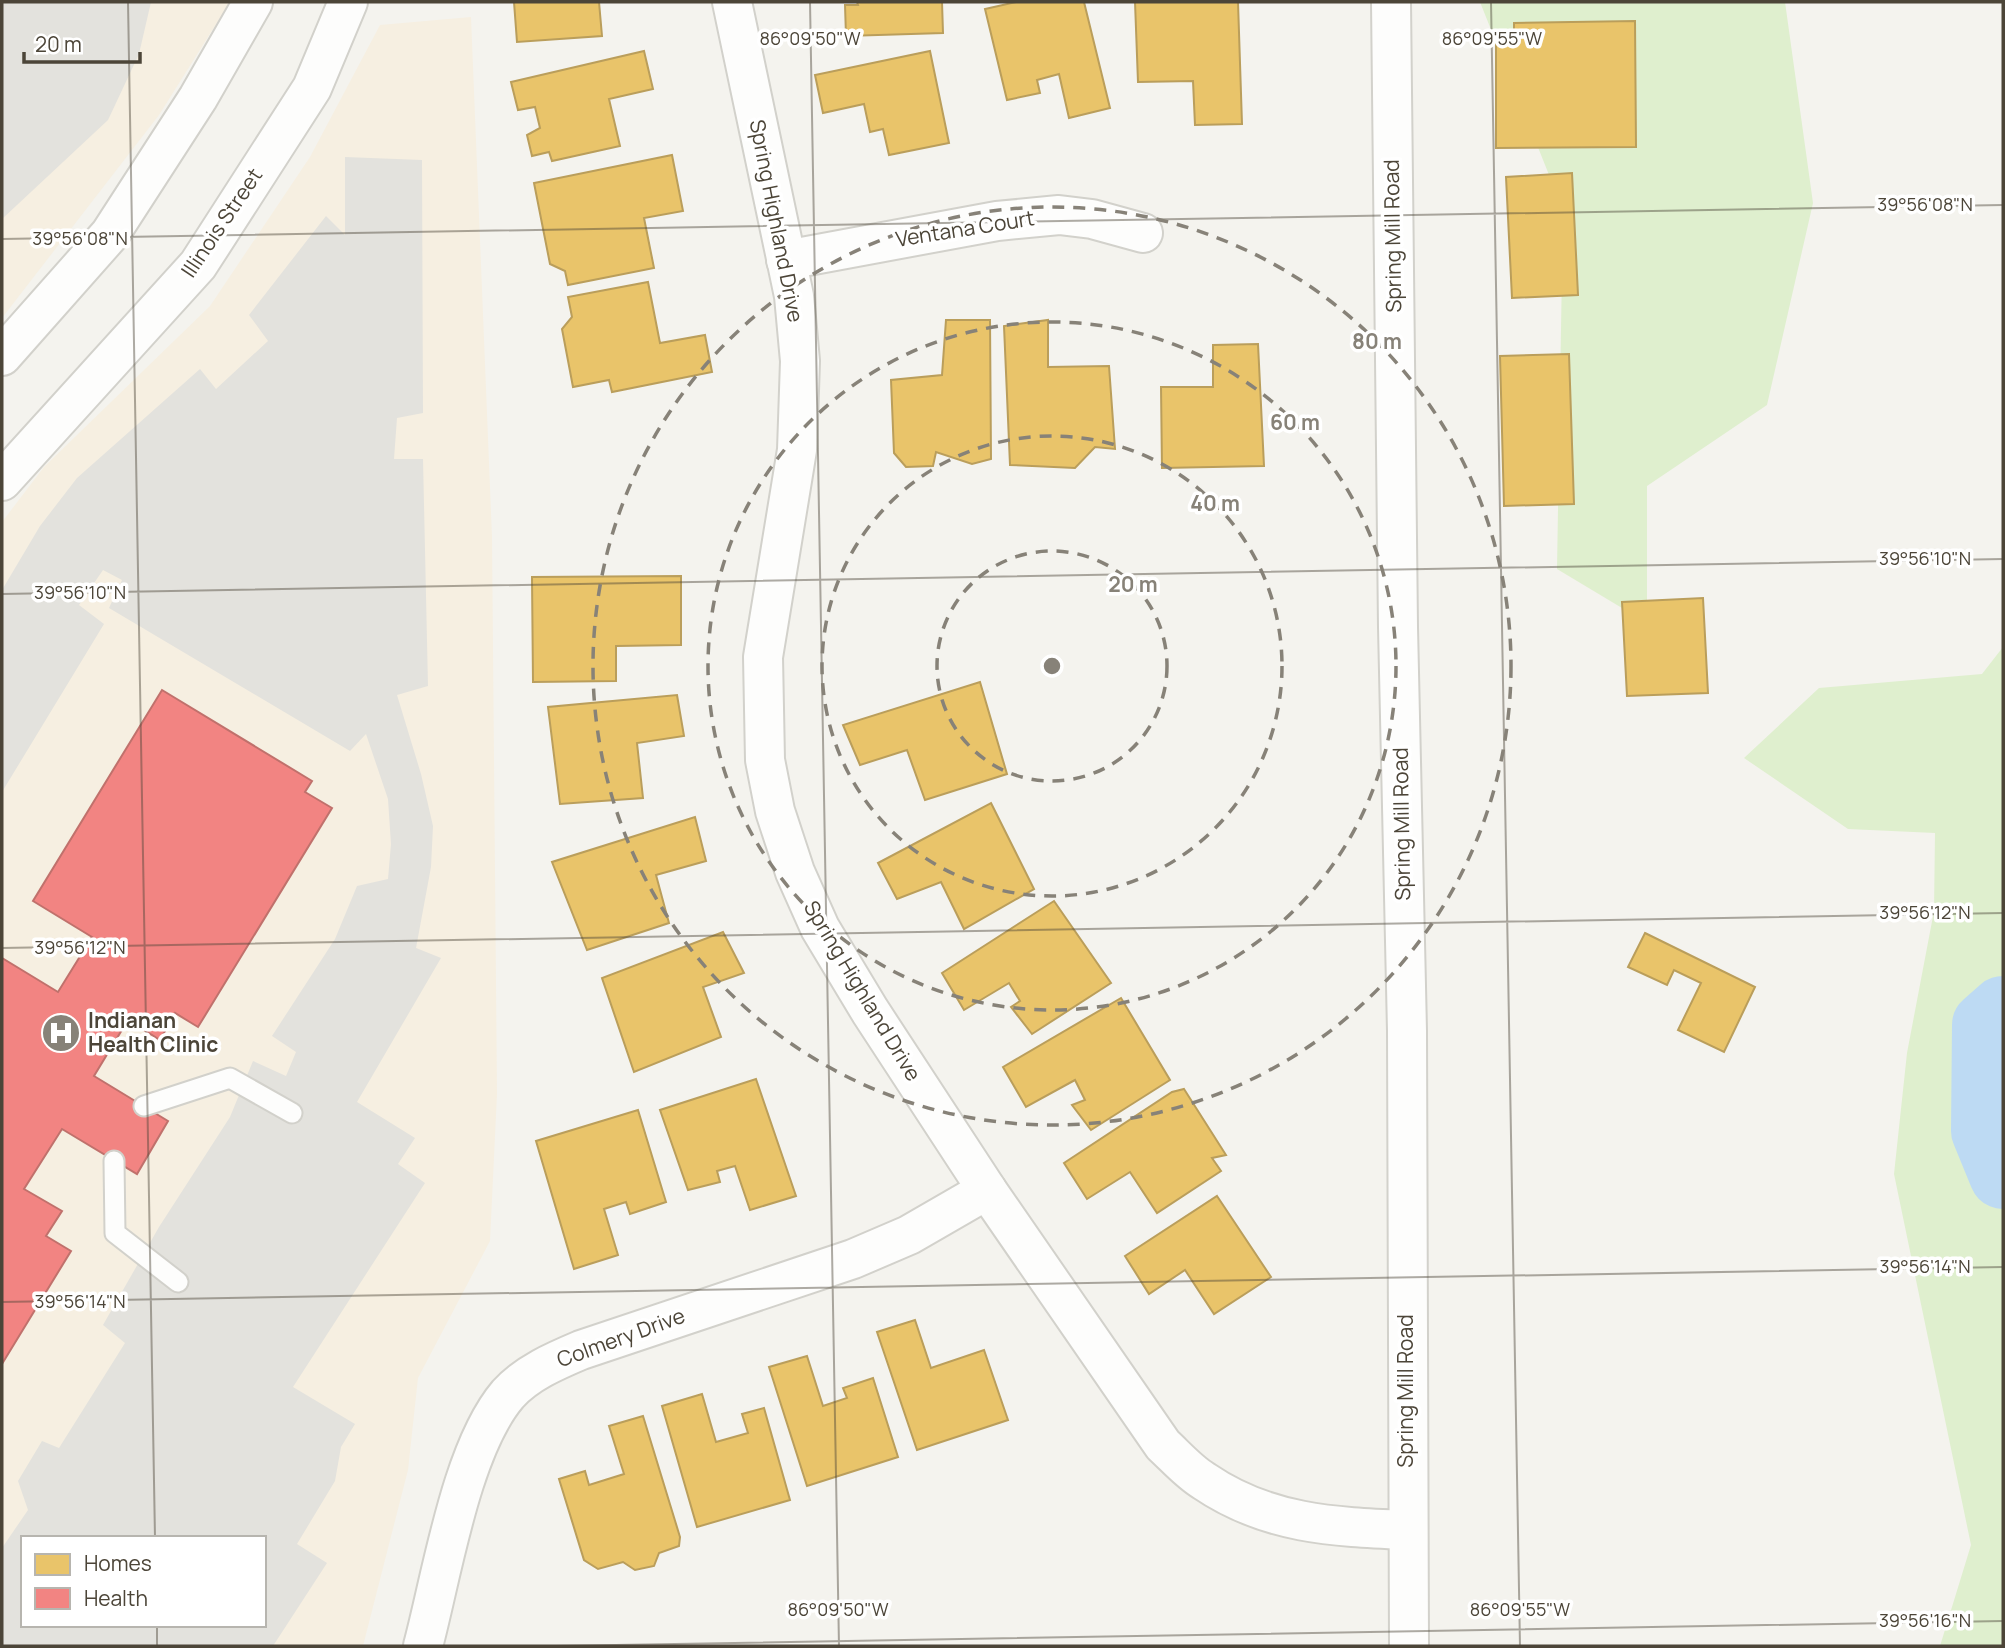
<svg xmlns="http://www.w3.org/2000/svg" width="2005" height="1648" font-family="Manrope,sans-serif">
  <style>
    .commercial { fill: #f6efe1; fill-rule: evenodd }
    .green { fill: #dfefce }
    .parking { fill: #e3e2dd; fill-rule: evenodd }
    .homes { fill: #e9c46a; stroke: #ba9e5b; stroke-width: 2 }
    .health { fill: #f28482; stroke: #c0716c; stroke-width: 2 }
    .lines { fill: none; stroke-linecap: round; stroke-linejoin: round }
    .river { stroke: #bddaf3; stroke-width: 68 }
    .service-casing { stroke: #d2d1cb; stroke-width: 23 }
    .minor-casing { stroke: #d2d1cb; stroke-width: 42 }
    .tertiary-casing { stroke: #d2d1cb; stroke-width: 42 }
    .service { stroke: #fdfdfc; stroke-width: 19 }
    .minor { stroke: #fdfdfc; stroke-width: 38 }
    .tertiary { stroke: #fdfdfc; stroke-width: 38 }
    .ticks { fill: none; stroke: #4c4538; stroke-width: 2; stroke-opacity: 0.45 }
    .ring { fill: none; stroke: #878278; stroke-width: 3.5; stroke-dasharray: 12 9 }
    .labels { text-anchor: middle; stroke-width: 7; stroke-linejoin: round; paint-order: stroke }
    .street-label { font-size: 21px; fill: #4c4538; stroke: #fff }
    .poi-label { font-size: 21px; font-weight: bold; fill: #4c4538; stroke: #fff; text-anchor: start }
    .ticks-label { font-size: 18px; text-anchor: middle; fill: #4c4538; stroke: #fff; stroke-width: 7; stroke-linejoin: round; paint-order: stroke }
    .centre { fill: #878278; stroke: #fff; stroke-width: 3.5 }
    .ring-label { font-size: 21px; text-anchor: middle; font-weight: bold; fill: #878278; stroke: #fff; stroke-width: 7; stroke-linejoin: round; paint-order: stroke }
  </style>
  <rect width="100%" height="100%" fill="#f4f3ee"/>
  <g class="commercial">
    <path d="M 2,2 L 230,2 L 159,115 L 2,318 Z"/>
    <path d="M 471,17 L 492,537 L 497,1094 L 490,1241 L 418,1378 L 408,1470 L 363,1646 L 2,1646 L 2,522 L 44,467 L 210,306 L 310,157 L 380,25 ZM 23,1538 L 264,1538 L 264,1625 L 23,1625 Z"/>
  </g>
  <g class="green">
    <path d="M 1480,2 L 1785,2 L 1813,203 L 1767,405 L 1647,486 L 1647,623 L 1557,569 L 1563,210 Z"/>
    <path d="M 2003,647 L 2003,1646 L 1940,1646 L 1971,1545 L 1894,1174 L 1907,1053 L 1934,911 L 1935,833 L 1848,829 L 1744,758 L 1819,688 L 1982,674 Z"/>
  </g>
  <g class="parking">
    <path d="M 2,2 L 151,2 L 139,54 L 108,120 L 2,219 Z"/>
    <path d="M 345,157 L 422,160 L 423,413 L 397,418 L 394,459 L 423,459 L 428,686 L 397,695 L 421,774 L 433,826 L 431,867 L 416,948 L 441,958 L 357,1102 L 415,1138 L 398,1164 L 425,1183 L 293,1387 L 355,1424 L 341,1447 L 335,1481 L 297,1544 L 327,1563 L 273,1646 L 2,1646 L 2,1548 L 28,1510 L 18,1481 L 42,1441 L 59,1448 L 125,1343 L 103,1325 L 159,1227 L 230,1117 L 253,1061 L 286,1076 L 296,1052 L 272,1036 L 335,939 L 357,886 L 388,879 L 391,844 L 388,799 L 366,734 L 350,751 L 109,608 L 122,580 L 103,570 L 79,605 L 104,624 L 2,792 L 2,590 L 40,526 L 77,478 L 200,369 L 216,389 L 268,341 L 249,315 L 326,216 L 345,235 ZM 23,1538 L 264,1538 L 264,1625 L 23,1625 Z"/>
  </g>
  <g class="homes">
    <path d="M 514,2 L 599,2 L 602,36 L 517,42 Z"/>
    <path d="M 857,2 L 942,2 L 943,33 L 846,36 L 845,5 L 858,5 Z"/>
    <path d="M 1016,2 L 1084,2 L 1110,108 L 1069,118 L 1059,74 L 1037,80 L 1040,93 L 1007,100 L 985,9 Z"/>
    <path d="M 1135,2 L 1238,2 L 1242,124 L 1195,125 L 1193,81 L 1138,82 Z"/>
    <path d="M 1635,21 L 1636,147 L 1496,148 L 1496,44 L 1514,44 L 1514,23 Z"/>
    <path d="M 644,51 L 653,89 L 609,99 L 620,146 L 552,161 L 549,152 L 532,156 L 527,135 L 540,128 L 535,107 L 518,110 L 511,82 Z"/>
    <path d="M 930,51 L 949,143 L 889,155 L 883,129 L 870,132 L 864,104 L 823,113 L 815,75 Z"/>
    <path d="M 672,155 L 683,211 L 644,218 L 654,268 L 568,285 L 565,271 L 550,264 L 534,183 Z"/>
    <path d="M 1572,173 L 1578,295 L 1512,298 L 1506,177 Z"/>
    <path d="M 648,282 L 660,343 L 705,335 L 712,372 L 612,392 L 609,380 L 573,387 L 562,329 L 572,317 L 568,297 Z"/>
    <path d="M 946,320 L 990,320 L 991,459 L 972,464 L 936,452 L 933,466 L 906,467 L 894,453 L 891,380 L 942,375 Z"/>
    <path d="M 1048,320 L 1048,367 L 1109,366 L 1115,449 L 1095,447 L 1075,468 L 1010,465 L 1004,326 Z"/>
    <path d="M 1258,344 L 1264,466 L 1162,468 L 1161,387 L 1213,387 L 1213,345 Z"/>
    <path d="M 1569,354 L 1574,504 L 1504,506 L 1500,356 Z"/>
    <path d="M 681,576 L 681,645 L 616,646 L 616,681 L 533,682 L 532,577 Z"/>
    <path d="M 1703,598 L 1708,693 L 1627,696 L 1622,602 Z"/>
    <path d="M 980,682 L 1007,774 L 925,800 L 907,750 L 860,765 L 843,725 Z"/>
    <path d="M 677,695 L 684,736 L 637,743 L 643,798 L 560,804 L 548,707 Z"/>
    <path d="M 991,803 L 1034,889 L 964,929 L 941,882 L 897,899 L 878,863 Z"/>
    <path d="M 695,817 L 706,861 L 656,875 L 669,923 L 587,950 L 552,862 Z"/>
    <path d="M 1054,901 L 1111,983 L 1032,1034 L 1011,1007 L 1020,1001 L 1009,983 L 964,1010 L 942,973 Z"/>
    <path d="M 723,932 L 744,973 L 703,987 L 721,1037 L 634,1072 L 602,978 Z"/>
    <path d="M 1645,933 L 1755,987 L 1724,1052 L 1678,1030 L 1701,983 L 1674,970 L 1667,985 L 1628,967 Z"/>
    <path d="M 1121,998 L 1170,1080 L 1091,1130 L 1072,1105 L 1085,1100 L 1075,1080 L 1026,1107 L 1003,1067 Z"/>
    <path d="M 756,1079 L 796,1196 L 750,1210 L 735,1166 L 717,1171 L 720,1182 L 688,1190 L 660,1110 Z"/>
    <path d="M 1184,1089 L 1226,1155 L 1212,1158 L 1221,1171 L 1157,1213 L 1130,1172 L 1087,1199 L 1064,1163 L 1172,1092 Z"/>
    <path d="M 638,1110 L 666,1202 L 630,1214 L 626,1202 L 604,1209 L 618,1255 L 574,1269 L 536,1141 Z"/>
    <path d="M 1217,1196 L 1271,1277 L 1214,1314 L 1185,1270 L 1149,1294 L 1125,1256 Z"/>
    <path d="M 915,1320 L 931,1368 L 984,1350 L 1008,1420 L 917,1450 L 877,1332 Z"/>
    <path d="M 807,1356 L 823,1406 L 847,1398 L 843,1388 L 873,1378 L 898,1457 L 807,1486 L 769,1367 Z"/>
    <path d="M 702,1394 L 716,1442 L 748,1433 L 742,1414 L 764,1408 L 790,1500 L 697,1527 L 662,1406 Z"/>
    <path d="M 643,1416 L 680,1537 L 679,1546 L 659,1553 L 654,1566 L 635,1570 L 623,1562 L 598,1569 L 584,1560 L 559,1479 L 585,1471 L 589,1485 L 624,1474 L 609,1426 Z"/>
  </g>
  <path class="health" d="M 162,690 L 312,781 L 305,792 L 332,808 L 198,1027 L 175,1013 L 160,1040 L 128,1020 L 94,1076 L 168,1121 L 137,1174 L 62,1129 L 24,1189 L 62,1211 L 46,1236 L 71,1251 L 2,1364 L 2,958 L 58,992 L 92,937 L 33,901 Z"/>
  <g class="lines">
    <path class="river" d="M 2003,1010 L 1986,1025 L 1985,1131 L 2003,1175"/>
    <defs>
      <g id="service">
        <path d="M 144,1106 L 230,1078 L 292,1113"/>
        <path d="M 114,1161 L 115,1233 L 178,1282"/>
      </g>
      <g id="minor">
        <path d="M 732,2 L 794,296 L 800,361 L 797,450 L 763,657 L 765,760 L 775,811 L 795,872 L 820,928 L 870,1011 L 987,1190 L 1163,1445 C 1176,1457 1189,1472 1204,1481 C 1267,1524 1333,1527 1406,1530"/>
        <path d="M 786,260 L 997,221 L 1059,215 L 1092,219 L 1143,233"/>
        <path d="M 423,1646 C 442,1575 461,1449 508,1394 C 527,1373 555,1361 581,1350 L 853,1259 L 909,1235 L 987,1190"/>
      </g>
      <g id="tertiary">
        <path d="M 1391,2 L 1398,627 L 1407,1031 L 1409,1646"/>
        <path d="M 2,356 L 110,234 L 198,98 L 253,2"/>
        <path d="M 2,481 L 198,265 L 312,88 L 348,2"/>
      </g>
    </defs>
    <use href="#service" class="service-casing"/>
    <use href="#minor" class="minor-casing"/>
    <use href="#tertiary" class="tertiary-casing"/>
    <use href="#service" class="service"/>
    <use href="#minor" class="minor"/>
    <use href="#tertiary" class="tertiary"/>
  </g>
  <path class="ticks" d="M 128,2 L 155,1538M 810,2 L 839,1646M 1491,2 L 1520,1646M 2,239 L 2003,205M 2,594 L 2003,559M 2,948 L 2003,913M 2,1302 L 2003,1267M 157,1625 L 157,1646M 556,1646 L 2003,1621"/>
  <g class="ring">
    <circle cx="1052" cy="666" r="115"/>
    <circle cx="1052" cy="666" r="230"/>
    <circle cx="1052" cy="666" r="344"/>
    <circle cx="1052" cy="666" r="459"/>
  </g>
  <defs>
    <symbol id="hospital-disc" viewBox="-11 -11 22 22"><circle r="9.5" fill="#878278" stroke="#fff"/><path d="M-5-5h3v3.5h4V-5h3V5h-3V1.5h-4V5h-3Z" fill="#fff"/></symbol>
  </defs>
  <g fill-rule="evenodd">
    <use href="#hospital-disc" x="39" y="1011" width="44" height="44"/>
  </g>
  <g class="labels">
    <g class="street-label">
      <text transform="translate(776 221) rotate(79)" y="7">Spring Highland Drive</text>
      <text transform="translate(222 223) rotate(-56)" y="7">Illinois Street</text>
      <text transform="translate(965 229) rotate(-9)" y="7">Ventana Court</text>
      <text transform="translate(1393 236) rotate(-91)" y="7">Spring Mill Road</text>
      <text transform="translate(1402 824) rotate(-91)" y="7">Spring Mill Road</text>
      <text transform="translate(862 991) rotate(59)" y="7">Spring Highland Drive</text>
      <text transform="translate(621 1338) rotate(-20)" y="7">Colmery Drive</text>
      <text transform="translate(1406 1391) rotate(-90)" y="7">Spring Mill Road</text>
    </g>
    <g class="poi-label">
      <text x="88" y="1028">Indianan<tspan x="88" dy="24">Health Clinic</tspan></text>
    </g>
  </g>
  <g class="ticks-label">
    <text x="810" y="45">86°09'50"W</text>
    <text x="1492" y="45">86°09'55"W</text>
    <text x="1925" y="211">39°56'08"N</text>
    <text x="80" y="245">39°56'08"N</text>
    <text x="1925" y="565">39°56'10"N</text>
    <text x="80" y="599">39°56'10"N</text>
    <text x="1925" y="919">39°56'12"N</text>
    <text x="80" y="954">39°56'12"N</text>
    <text x="1925" y="1273">39°56'14"N</text>
    <text x="80" y="1308">39°56'14"N</text>
    <text x="838" y="1616">86°09'50"W</text>
    <text x="1520" y="1616">86°09'55"W</text>
    <text x="1925" y="1627">39°56'16"N</text>
  </g>
  <circle cx="1052" cy="666" r="10" class="centre"/>
  <g class="ring-label">
    <text x="1377" y="349">80 m</text>
    <text x="1295" y="430">60 m</text>
    <text x="1215" y="511">40 m</text>
    <text x="1133" y="592">20 m</text>
  </g>
  <rect width="2005" height="1648" fill="none" stroke="#4c4538" stroke-width="7"/>
  <rect x="21" y="1536" width="245" height="91" fill="#ffffff" stroke="#b7b5af" stroke-width="2"/>
  <rect x="35" y="1554" width="35" height="21" fill="#e9c46a" stroke="#b7b5af" stroke-width="2"/>
  <text x="84" y="1571" font-size="21" fill="#4c4538">Homes</text>
  <rect x="35" y="1588" width="35" height="21" fill="#f28482" stroke="#b7b5af" stroke-width="2"/>
  <text x="84" y="1606" font-size="21" fill="#4c4538">Health</text>
  <path d="M24 52v10h116v-10" fill="none" stroke="#4c4538" stroke-width="3.5"/>
  <text x="35" y="52" font-size="21" fill="#4c4538" stroke="#ffffff" stroke-width="5" paint-order="stroke">20 m</text>
</svg>
